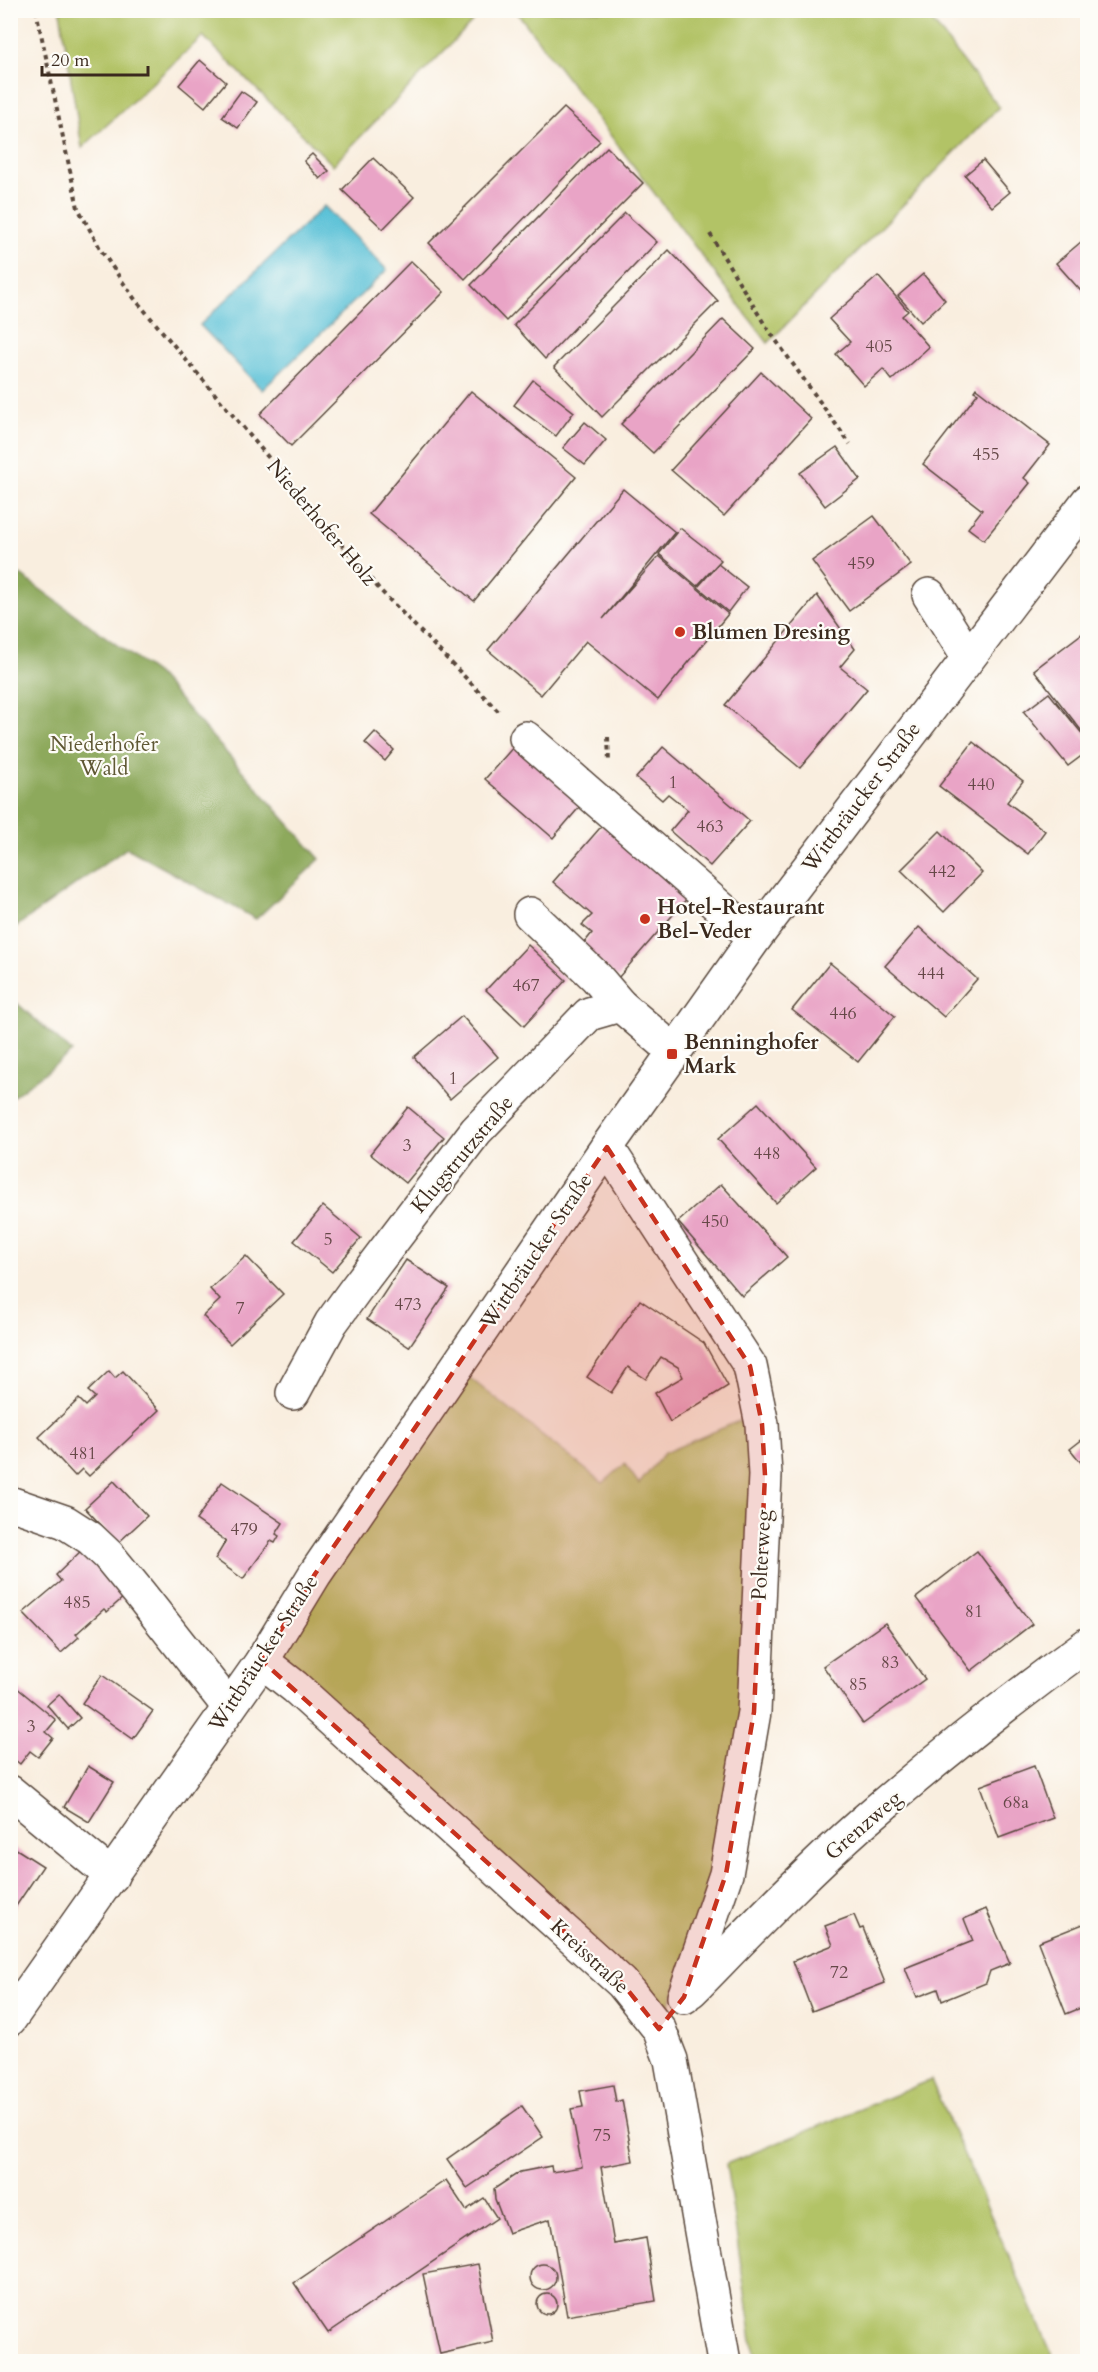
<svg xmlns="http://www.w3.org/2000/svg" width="1098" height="2372" font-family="Cardo,serif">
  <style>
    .green { fill: #b2c366; stroke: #767642; stroke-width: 1.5 }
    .forest { fill: #8da95b; stroke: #646a3c; stroke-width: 1.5 }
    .water { fill: #5ac1d7; stroke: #4a767a; stroke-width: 1.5 }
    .building { fill: #e9a4c6 }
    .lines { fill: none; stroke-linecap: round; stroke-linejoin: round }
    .minor-casing { stroke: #58473b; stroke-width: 36 }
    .major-casing { stroke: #58473b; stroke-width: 36 }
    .path { stroke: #58473b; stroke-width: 4; stroke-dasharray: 4.5 4.5; stroke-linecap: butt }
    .minor { stroke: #fff; stroke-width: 33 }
    .major { stroke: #fff; stroke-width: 33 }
    .marked { fill: #c8321e; fill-opacity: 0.2; stroke: #c8321e; stroke-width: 4.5; stroke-dasharray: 12 8; stroke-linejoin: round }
    .poi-dot { fill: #c8321e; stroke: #fdfcf7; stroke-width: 2 }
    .labels { text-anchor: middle; stroke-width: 4.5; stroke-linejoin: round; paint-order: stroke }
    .number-label { font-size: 18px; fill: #664848 }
    .street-label { font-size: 21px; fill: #3b2a1e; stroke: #fdfcf7 }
    .poi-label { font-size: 21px; font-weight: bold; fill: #3b2a1e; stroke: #fdfcf7; text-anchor: start }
    .park-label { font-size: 21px; fill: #5f5834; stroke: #fdfcf7 }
  </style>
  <rect width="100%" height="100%" fill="#fdfcf7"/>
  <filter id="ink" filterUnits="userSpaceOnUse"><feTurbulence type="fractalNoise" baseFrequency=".0167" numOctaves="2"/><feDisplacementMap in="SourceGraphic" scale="12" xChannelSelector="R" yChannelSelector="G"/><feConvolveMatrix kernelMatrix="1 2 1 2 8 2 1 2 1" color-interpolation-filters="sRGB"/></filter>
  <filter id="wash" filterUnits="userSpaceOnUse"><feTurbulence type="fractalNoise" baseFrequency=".008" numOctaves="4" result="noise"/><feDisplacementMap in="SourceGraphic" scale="24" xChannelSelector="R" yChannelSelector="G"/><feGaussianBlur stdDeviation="1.35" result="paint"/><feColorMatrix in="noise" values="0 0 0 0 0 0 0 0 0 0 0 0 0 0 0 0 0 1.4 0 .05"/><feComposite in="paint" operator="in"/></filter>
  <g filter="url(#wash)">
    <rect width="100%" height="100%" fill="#f9eedf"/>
    <g class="green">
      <path d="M 60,11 L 60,10 L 483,11 L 333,165 L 203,36 L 82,148 Z"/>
      <path d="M 516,11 L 924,11 L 999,107 L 768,343 Z"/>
      <path d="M 457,1368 L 603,1483 L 625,1464 L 639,1484 L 664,1453 L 748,1417 L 754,1499 L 744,1711 L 712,1871 L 674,1993 L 659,2029 L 262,1661 Z"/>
      <path d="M 931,2080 L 1055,2361 L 755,2361 L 726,2164 Z"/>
    </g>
    <g class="forest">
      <path d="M 11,568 L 157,674 L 320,859 L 256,919 L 127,848 L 11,930 Z"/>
      <path d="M 11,998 L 72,1052 L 11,1098 Z"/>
    </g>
    <path class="water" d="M 324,206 L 387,270 L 262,390 L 200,325 Z"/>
    <g id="blocks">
      <g class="building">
        <path d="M 200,60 L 226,82 L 205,107 L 179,85 Z"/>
        <path d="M 241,91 L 257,102 L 238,128 L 222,117 Z"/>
        <path d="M 564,108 L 600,141 L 465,279 L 429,243 Z"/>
        <path d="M 607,147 L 643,183 L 506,321 L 471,285 Z"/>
        <path d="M 312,154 L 329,171 L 320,179 L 304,161 Z"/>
        <path d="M 373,158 L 414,197 L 383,229 L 342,190 Z"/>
        <path d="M 983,160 L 1010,192 L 992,207 L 965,175 Z"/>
        <path d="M 625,213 L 657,242 L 545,359 L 514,325 Z"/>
        <path d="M 1088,236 L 1088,299 L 1056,263 Z"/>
        <path d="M 669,250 L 718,301 L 602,417 L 554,367 Z"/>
        <path d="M 411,261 L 444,292 L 291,446 L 260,414 Z"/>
        <path d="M 923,274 L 945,300 L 921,322 L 898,296 Z"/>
        <path d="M 878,276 L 908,311 L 902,316 L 929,347 L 892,380 L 883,369 L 864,386 L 836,354 L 850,342 L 829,319 Z"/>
        <path d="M 723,319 L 755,349 L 653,453 L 621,424 Z"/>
        <path d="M 761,372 L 811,419 L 724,516 L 671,470 Z"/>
        <path d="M 533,380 L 574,412 L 556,436 L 514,405 Z"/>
        <path d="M 976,388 L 1050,445 L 1024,478 L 1030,483 L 984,540 L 968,528 L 982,510 L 923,464 L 978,393 L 974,391 Z"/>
        <path d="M 471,391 L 576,477 L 474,601 L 369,514 Z"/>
        <path d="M 585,422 L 606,440 L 585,465 L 563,448 Z"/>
        <path d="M 837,447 L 860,479 L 825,506 L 800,473 Z"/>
        <path d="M 623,489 L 675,532 L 603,619 L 659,556 L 728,614 L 658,700 L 586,641 L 541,695 L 488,650 Z"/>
        <path d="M 874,516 L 911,565 L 849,611 L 812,561 Z"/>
        <path d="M 680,528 L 721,560 L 697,586 L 659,554 Z"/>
        <path d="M 718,564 L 747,587 L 728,612 L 698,587 Z"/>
        <path d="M 817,595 L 855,649 L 840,667 L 867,689 L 800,768 L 725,705 Z"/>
        <path d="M 1084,632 L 1088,637 L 1088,739 L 1034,670 Z"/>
        <path d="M 1049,693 L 1088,741 L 1088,751 L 1068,766 L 1024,712 Z"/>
        <path d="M 375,732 L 394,750 L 385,761 L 365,743 Z"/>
        <path d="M 973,742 L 1023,781 L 1007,802 L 1045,831 L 1028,854 L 939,786 Z"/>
        <path d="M 515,745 L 582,804 L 553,838 L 485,779 Z"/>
        <path d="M 663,747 L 750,821 L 710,866 L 670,831 L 688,810 L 668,794 L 662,800 L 636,778 Z"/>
        <path d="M 606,821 L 691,894 L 618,978 L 581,947 L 592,933 L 582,925 L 592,915 L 553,882 Z"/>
        <path d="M 940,831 L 982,873 L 944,912 L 901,870 Z"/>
        <path d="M 919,927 L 977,979 L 944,1017 L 885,966 Z"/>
        <path d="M 528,945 L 566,980 L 524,1026 L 486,990 Z"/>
        <path d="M 830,963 L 895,1016 L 858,1062 L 792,1010 Z"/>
        <path d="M 462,1016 L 498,1057 L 450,1099 L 414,1057 Z"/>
        <path d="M 758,1103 L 816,1167 L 776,1203 L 718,1139 Z"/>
        <path d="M 408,1107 L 444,1137 L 406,1183 L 370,1154 Z"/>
        <path d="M 721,1184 L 787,1257 L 742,1296 L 678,1222 Z"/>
        <path d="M 323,1206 L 361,1238 L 332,1272 L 294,1241 Z"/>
        <path d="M 246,1256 L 283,1294 L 230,1344 L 203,1316 L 220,1300 L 210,1289 Z"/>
        <path d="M 406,1260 L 449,1288 L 409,1347 L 367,1319 Z"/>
        <path d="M 640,1300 L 704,1343 L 728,1386 L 670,1422 L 655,1393 L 683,1377 L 678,1367 L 661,1357 L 646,1379 L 628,1367 L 611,1393 L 587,1377 Z"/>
        <path d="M 109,1371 L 115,1378 L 123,1371 L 159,1410 L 89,1476 L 82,1469 L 75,1476 L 39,1437 L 79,1399 L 86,1406 L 95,1397 L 88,1391 Z"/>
        <path d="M 1088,1435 L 1088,1471 L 1070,1449 Z"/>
        <path d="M 114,1481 L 147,1516 L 118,1543 L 85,1508 Z"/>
        <path d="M 222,1482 L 283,1523 L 276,1534 L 279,1536 L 275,1543 L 271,1541 L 243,1579 L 215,1559 L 226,1541 L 196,1520 Z"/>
        <path d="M 83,1549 L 126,1595 L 107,1612 L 104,1609 L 76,1634 L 79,1637 L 61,1653 L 23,1613 L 61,1581 L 56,1575 Z"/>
        <path d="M 977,1551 L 1032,1624 L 971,1671 L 916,1598 Z"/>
        <path d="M 885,1623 L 925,1679 L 863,1724 L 823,1666 Z"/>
        <path d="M 102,1675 L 153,1711 L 133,1739 L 82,1703 Z"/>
        <path d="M 10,1682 L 56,1720 L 46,1732 L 53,1738 L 38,1757 L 30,1751 L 20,1764 L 10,1756 Z"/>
        <path d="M 59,1694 L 80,1718 L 68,1729 L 47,1705 Z"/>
        <path d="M 88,1766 L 114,1782 L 89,1822 L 64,1807 Z"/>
        <path d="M 1034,1766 L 1053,1818 L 999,1838 L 980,1786 Z"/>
        <path d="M 10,1845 L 43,1866 L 12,1912 L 10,1911 Z"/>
        <path d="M 986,1909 L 1010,1963 L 990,1971 L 986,1983 L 942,2001 L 938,1989 L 917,1997 L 905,1968 L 973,1941 L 964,1919 Z"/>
        <path d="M 854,1915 L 860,1929 L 863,1928 L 885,1983 L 812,2011 L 793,1961 L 833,1945 L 825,1926 Z"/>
        <path d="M 1088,1922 L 1088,2005 L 1066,2014 L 1038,1942 Z"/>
        <path d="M 613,2085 L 616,2102 L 622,2100 L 633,2161 L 601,2167 L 614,2244 L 646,2238 L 656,2301 L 567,2316 L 550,2219 L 508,2233 L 495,2199 L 494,2189 L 520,2172 L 551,2166 L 552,2172 L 582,2167 L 571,2109 L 583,2107 L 580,2091 Z"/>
        <path d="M 522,2106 L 543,2137 L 467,2188 L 447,2159 Z"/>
        <path d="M 446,2180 L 466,2210 L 484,2198 L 497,2218 L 328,2333 L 294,2283 Z"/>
        <circle cx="543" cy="2277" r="13"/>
        <path d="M 478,2264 L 493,2342 L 440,2354 L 423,2274 Z"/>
        <circle cx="547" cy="2304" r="10"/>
      </g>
    </g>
  </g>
  <g filter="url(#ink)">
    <use href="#blocks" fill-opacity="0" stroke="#58473b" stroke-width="1.5"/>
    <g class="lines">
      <defs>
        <g id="minor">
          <path d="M 929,595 L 968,657"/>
          <path d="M 526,738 L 755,938"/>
          <path d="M 530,914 L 596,977 L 620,1005 L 674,1051"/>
          <path d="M 607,1147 L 750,1366 L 762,1424 L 765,1475 L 754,1712 L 726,1874 L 684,1997"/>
          <path d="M 293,1393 L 331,1323 L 355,1290 L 476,1131 L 589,1014 L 620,1005"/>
          <path d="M 10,1503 L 65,1522 L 90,1538 L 108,1555 L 140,1594 L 229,1707"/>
          <path d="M 10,1792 L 112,1876"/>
          <path d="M 691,1991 C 747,1934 803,1875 863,1822 C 935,1760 1010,1700 1088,1644"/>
        </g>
        <g id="major">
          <path d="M 262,1661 L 295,1687 L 622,1983 L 659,2029 L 671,2060 L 724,2362"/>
          <path d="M 10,2019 L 262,1661 L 315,1574 L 607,1147 L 755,938 L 1088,501"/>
        </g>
      </defs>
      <use href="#minor" class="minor-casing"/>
      <use href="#major" class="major-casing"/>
      <g class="path">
        <path d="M 36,10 L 78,208 L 102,252 L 134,298 L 380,590 L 501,714"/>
        <path d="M 710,234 L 765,325 L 850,444"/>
        <path d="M 608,737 L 609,763"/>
      </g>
      <use href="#minor" class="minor"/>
      <use href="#major" class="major"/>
    </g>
  </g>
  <path class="marked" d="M 607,1147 L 750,1366 L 762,1424 L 765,1475 L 754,1712 L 726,1874 L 684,1997 L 659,2029 L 622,1983 L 262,1661 L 315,1574 Z"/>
  <g class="poi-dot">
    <circle cx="680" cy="632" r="6"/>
    <circle cx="645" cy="919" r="6"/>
    <rect x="666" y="1048" width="12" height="12" rx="3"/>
  </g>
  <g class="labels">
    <g class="number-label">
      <text x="879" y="352">405</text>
      <text x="986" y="460">455</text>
      <text x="861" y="569">459</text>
      <text x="673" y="788">1</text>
      <text x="981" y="790">440</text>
      <text x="710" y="832">463</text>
      <text x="942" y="877">442</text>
      <text x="931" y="979">444</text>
      <text x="526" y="991">467</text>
      <text x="843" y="1019">446</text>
      <text x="453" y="1084">1</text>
      <text x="407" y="1151">3</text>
      <text x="767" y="1159">448</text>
      <text x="715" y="1227">450</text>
      <text x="328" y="1245">5</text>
      <text x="408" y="1310">473</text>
      <text x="240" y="1314">7</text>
      <text x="83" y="1459">481</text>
      <text x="244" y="1535">479</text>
      <text x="77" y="1608">485</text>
      <text x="974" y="1617">81</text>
      <text x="890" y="1668">83</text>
      <text x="858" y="1690">85</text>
      <text x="31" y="1732">3</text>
      <text x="1016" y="1808">68a</text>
      <text x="839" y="1978">72</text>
      <text x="602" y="2141">75</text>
    </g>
    <g class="street-label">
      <text transform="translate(322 522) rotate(50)" y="7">Niederhofer Holz</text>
      <text transform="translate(861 797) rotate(-53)" y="7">Wittbräucker Straße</text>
      <text transform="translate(462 1154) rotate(-50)" y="7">Klugstrutzstraße</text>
      <text transform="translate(536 1251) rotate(-56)" y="7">Wittbräucker Straße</text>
      <text transform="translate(761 1555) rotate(-87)" y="7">Polterweg</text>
      <text transform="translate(263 1653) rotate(-57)" y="7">Wittbräucker Straße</text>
      <text transform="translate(863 1825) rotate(-41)" y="7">Grenzweg</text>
      <text transform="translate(590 1956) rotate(43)" y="7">Kreisstraße</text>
    </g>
    <g class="poi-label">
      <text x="692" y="639">Blumen Dresing</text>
      <text x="657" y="914">Hotel-Restaurant<tspan x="657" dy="24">Bel-Veder</tspan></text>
      <text x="684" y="1049">Benninghofer<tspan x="684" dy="24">Mark</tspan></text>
    </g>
    <g class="park-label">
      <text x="104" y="751">Niederhofer<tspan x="104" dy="24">Wald</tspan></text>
    </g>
  </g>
  <rect width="1098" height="2372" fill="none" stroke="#fdfcf7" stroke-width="36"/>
  <path d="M42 66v9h106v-9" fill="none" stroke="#3b2a1e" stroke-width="3"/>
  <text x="51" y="66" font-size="18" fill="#3b2a1e" stroke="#fdfcf7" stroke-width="4.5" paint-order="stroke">20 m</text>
</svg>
